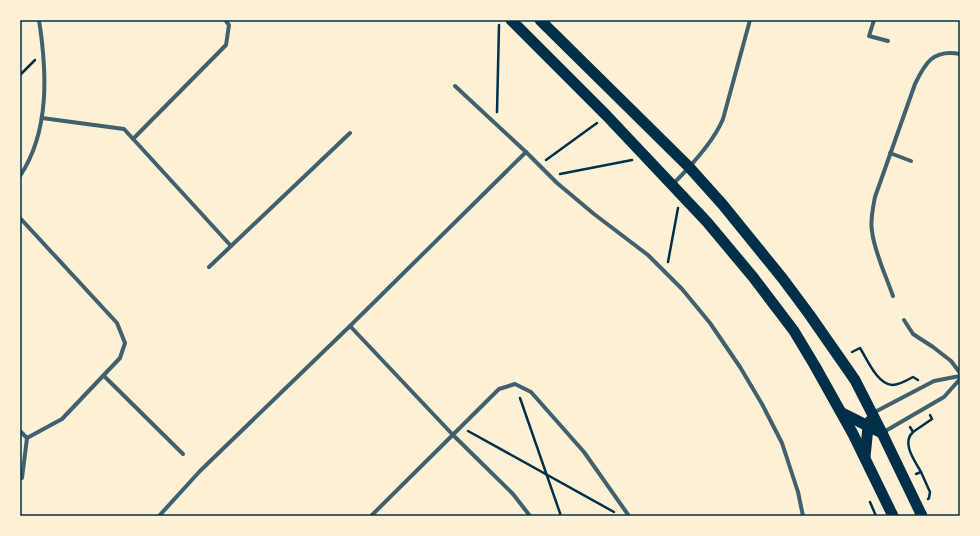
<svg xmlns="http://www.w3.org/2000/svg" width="980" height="536" font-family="Jost,sans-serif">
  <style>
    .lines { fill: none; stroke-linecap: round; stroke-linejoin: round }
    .path { stroke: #003049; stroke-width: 2.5 }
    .minor { stroke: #3f606c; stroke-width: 4 }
    .trunk { stroke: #003049; stroke-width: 11 }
    .neatline { fill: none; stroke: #003049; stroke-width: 1.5 }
  </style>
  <rect width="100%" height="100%" fill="#fdf0d5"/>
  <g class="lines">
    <g class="path">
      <path d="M 20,75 L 35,60"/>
      <path d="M 497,112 L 499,25"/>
      <path d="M 546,160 L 597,123"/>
      <path d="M 560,174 L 632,160"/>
      <path d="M 668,262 L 678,208"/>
      <path d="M 852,352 L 860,348 C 867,359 877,384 892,385 C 899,385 906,381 913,377 L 918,380"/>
      <path d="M 520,398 L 561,516"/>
      <path d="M 910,427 L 913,432 C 901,443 915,461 921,472 L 916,474"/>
      <path d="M 468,431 L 614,512"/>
      <path d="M 913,432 L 932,419 L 930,415"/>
      <path d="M 921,472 L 930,492 L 929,498 L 928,499"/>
      <path d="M 870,502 L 876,516"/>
    </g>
    <g class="minor">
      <path d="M 874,20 L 869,36 L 888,41"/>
      <path d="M 455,86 L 526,152 L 557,183 L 594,214 L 648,255 L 682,289 L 710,323 L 740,367 L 762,404 L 782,443 L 798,492 L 803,516"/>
      <path d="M 42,118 L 124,129 L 231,246"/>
      <path d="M 133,139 L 226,45 L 229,25 L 225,20"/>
      <path d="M 890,153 L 911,161"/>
      <path d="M 20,176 C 50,131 47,72 39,20"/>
      <path d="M 673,184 C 690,167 714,141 723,119 L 750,20"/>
      <path d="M 20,218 L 117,323 L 125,343 L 120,358 L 62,419 L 27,438 L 20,431"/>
      <path d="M 209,267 L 350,133"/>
      <path d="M 893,296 C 886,276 874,251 872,231 C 870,219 873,208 875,197 L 915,84 C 925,63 933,49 960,54"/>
      <path d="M 904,320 L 913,334 L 933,347 L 951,361 L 960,373"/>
      <path d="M 350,326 L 453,435 L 513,494 L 530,516"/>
      <path d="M 104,376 L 183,454"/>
      <path d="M 873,413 L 934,381 L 960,376"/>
      <path d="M 882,433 L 944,397 L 960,379"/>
      <path d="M 22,478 L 27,438"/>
      <path d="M 159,516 L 200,471 L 350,326 L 526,152"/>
      <path d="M 371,516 L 499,389 L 515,384 L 531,392 L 584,452 L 629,516"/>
    </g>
    <g class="trunk">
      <path d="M 511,20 L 607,116 L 707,222 L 753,277 L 794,331 L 815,366 L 853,434 L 893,516"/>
      <path d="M 540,20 L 689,167 L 723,205 L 783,279 L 809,314 L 855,380 L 882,433 L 922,516"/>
      <path d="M 842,413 L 882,433"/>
      <path d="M 865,457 L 868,427 L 870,421"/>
    </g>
  </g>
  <rect width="980" height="536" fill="none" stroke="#fdf0d5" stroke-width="42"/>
  <rect x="21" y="21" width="938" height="494" class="neatline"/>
</svg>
